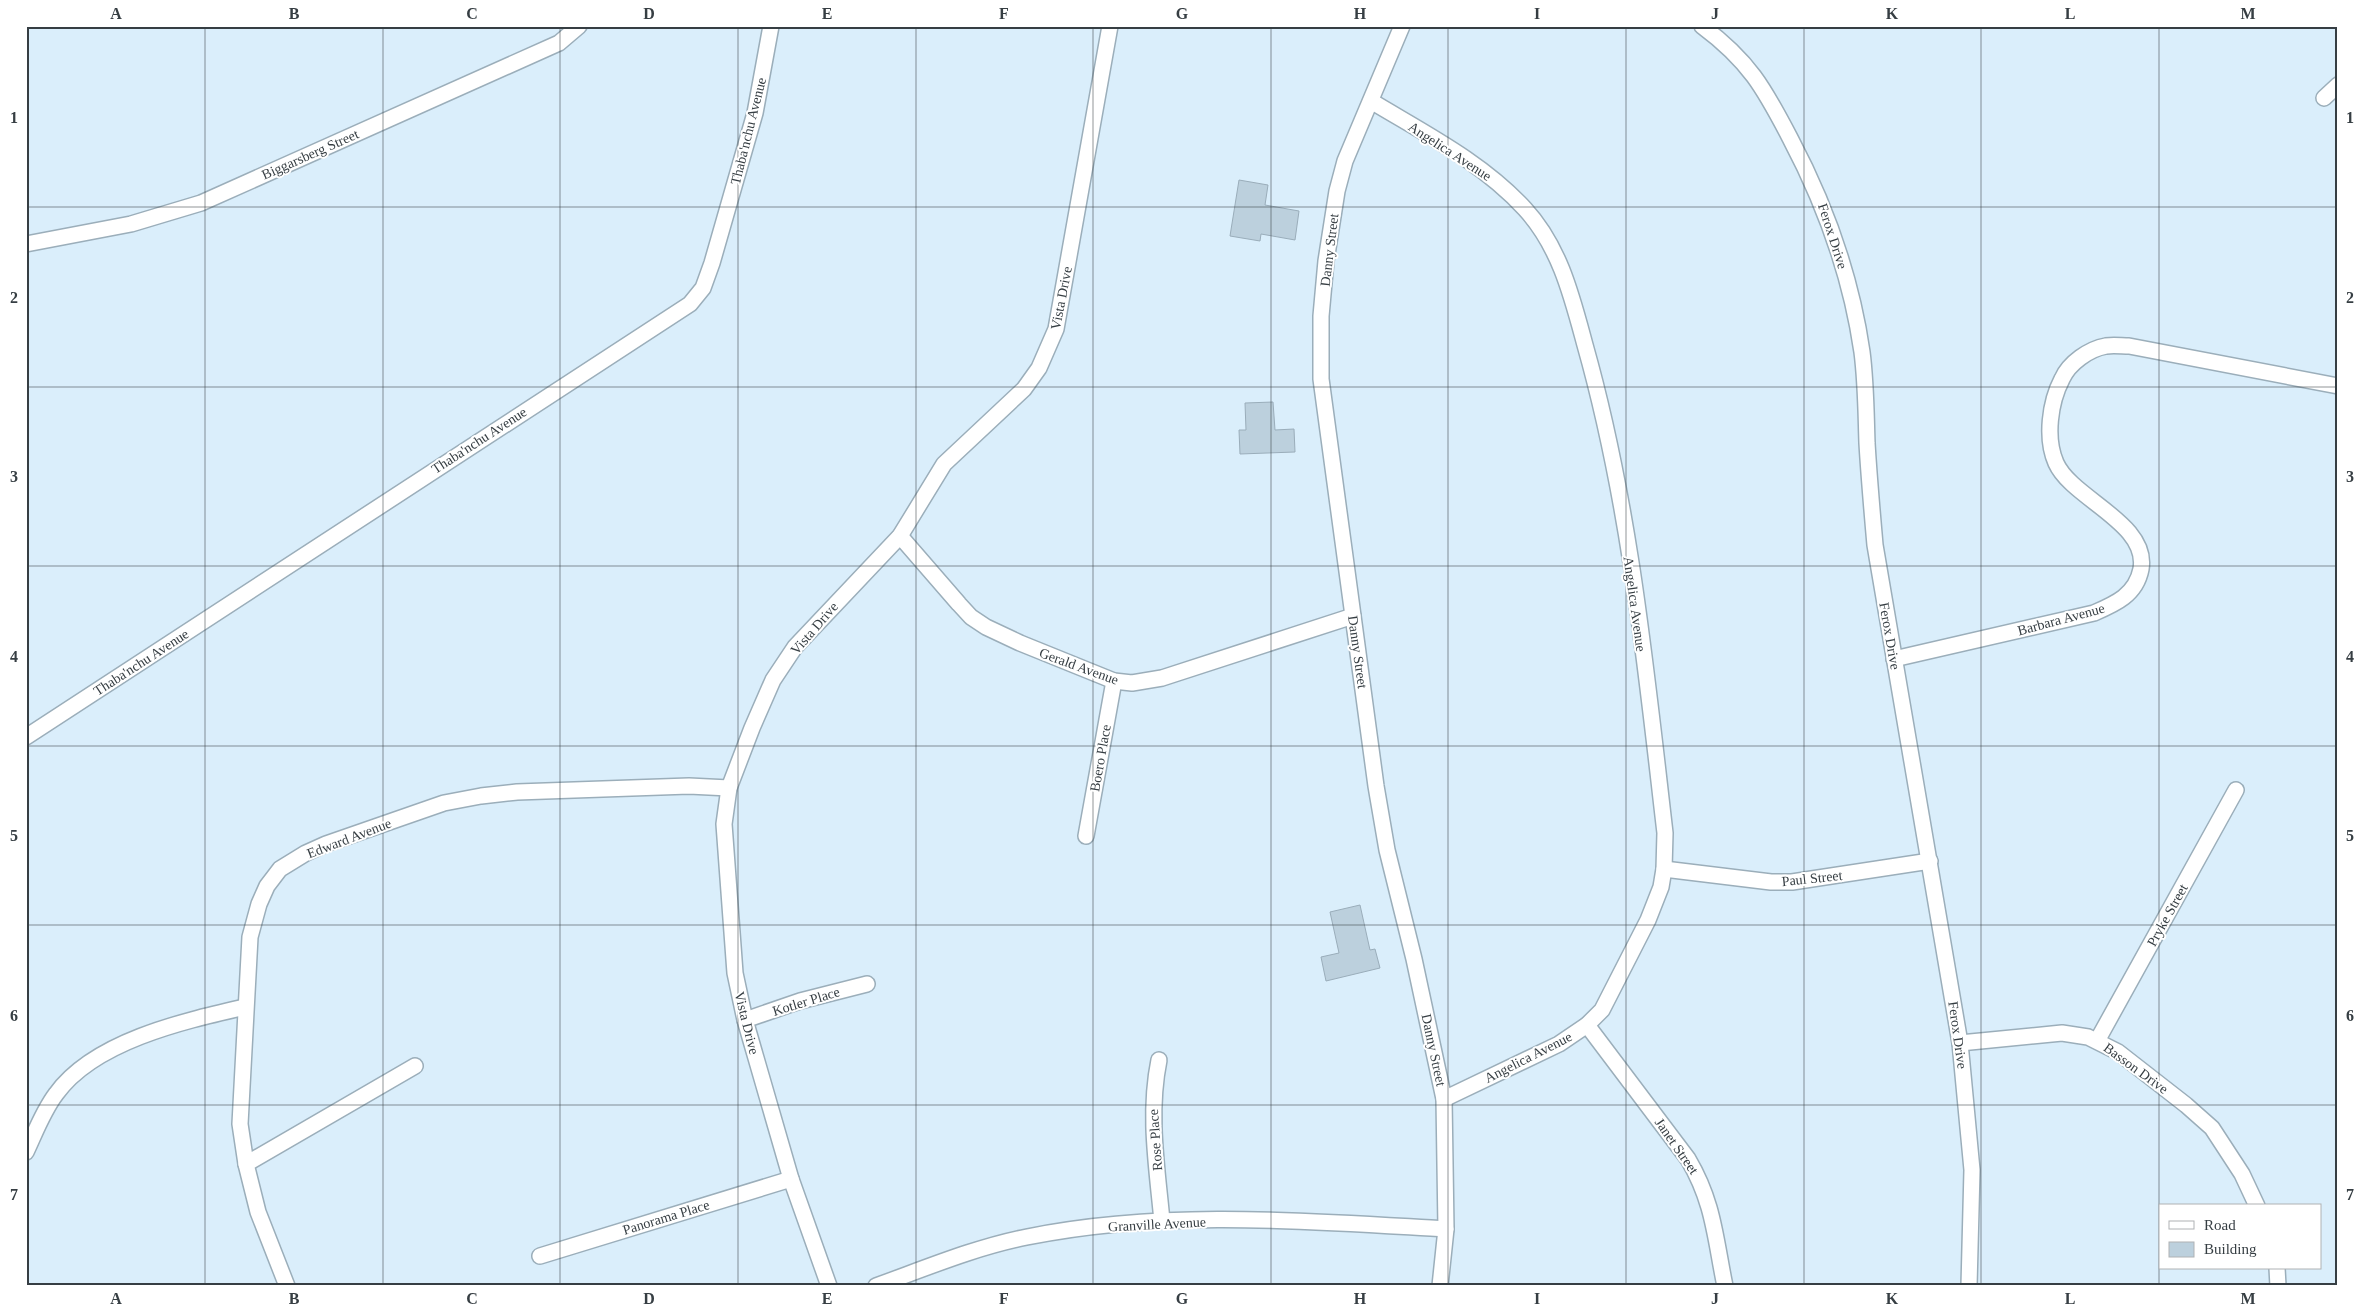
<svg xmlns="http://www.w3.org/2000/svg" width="2364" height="1312" font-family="Georgia,serif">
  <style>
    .building { fill: #bcd0dd; stroke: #9aadba }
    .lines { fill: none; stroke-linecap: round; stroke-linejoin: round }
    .street-casing { stroke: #9baeba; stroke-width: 18 }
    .street { stroke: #fff; stroke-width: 15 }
    .grid { fill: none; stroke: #363e43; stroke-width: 1; stroke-opacity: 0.55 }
    .labels { text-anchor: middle; stroke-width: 4; stroke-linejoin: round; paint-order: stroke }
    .street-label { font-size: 14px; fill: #363e43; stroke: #fff }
    .neatline { fill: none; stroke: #363e43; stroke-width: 2 }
    .grid-label { font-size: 16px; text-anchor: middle; font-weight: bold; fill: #363e43 }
  </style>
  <rect width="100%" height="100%" fill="#daeefb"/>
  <g class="building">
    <path d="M 1239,180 L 1268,185 L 1265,205 L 1299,211 L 1295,240 L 1261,234 L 1260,241 L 1230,236 Z"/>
    <path d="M 1273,402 L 1275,430 L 1294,429 L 1295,452 L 1240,454 L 1239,430 L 1246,430 L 1245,403 Z"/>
    <path d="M 1360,905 L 1370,950 L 1375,949 L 1380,968 L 1326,981 L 1321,957 L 1339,953 L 1330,912 Z"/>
  </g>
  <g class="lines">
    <defs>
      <g id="street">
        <path d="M 1402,26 L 1345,161 L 1337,191 L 1326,261 L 1321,316 L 1321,379 L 1376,786 L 1387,850 L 1414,959 L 1444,1099 L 1446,1229 L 1440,1286"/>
        <path d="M 1702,26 C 1749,61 1764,88 1790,138 C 1826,206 1851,276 1862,352 C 1866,383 1866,413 1867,443 C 1869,477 1872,511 1875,545 L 1960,1043 L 1972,1170 L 1969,1286"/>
        <path d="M 2324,98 L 2338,85"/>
        <path d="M 1371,101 C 1424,133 1482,162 1525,209 C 1560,247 1572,297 1585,345 C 1630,504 1646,670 1665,833 L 1664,869 L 1661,887 L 1648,920 L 1602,1010 L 1587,1025 L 1559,1044 L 1444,1099"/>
        <path d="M 26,244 L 131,224 L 201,203 L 559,43 L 579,26"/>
        <path d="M 900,536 L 959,604 L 971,617 L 986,627 L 1020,643 L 1114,681 L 1132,683 L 1162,678 L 1353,616"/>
        <path d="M 1894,659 L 2094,613 C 2115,604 2136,595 2141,569 C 2149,523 2072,499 2056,463 C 2045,438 2050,402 2062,379 C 2069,363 2089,349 2106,346 C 2113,345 2122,346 2129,346 L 2338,386"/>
        <path d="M 26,737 L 690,304 L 703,288 L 712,263 L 755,113 L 771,26"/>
        <path d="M 1086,836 L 1114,681"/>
        <path d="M 1664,869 L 1771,882 L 1792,882 L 1930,861"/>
        <path d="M 745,1020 L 800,1001 L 867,984"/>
        <path d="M 1587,1025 L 1688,1159 C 1714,1203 1715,1238 1725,1286"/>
        <path d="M 2097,1041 L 2236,790"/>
        <path d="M 1960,1043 L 2062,1033 L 2088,1037 L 2118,1052 L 2186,1105 L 2212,1128 L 2242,1174 L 2257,1206"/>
        <path d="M 1159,1060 C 1148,1114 1157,1167 1162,1221"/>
        <path d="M 26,1152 C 35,1133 43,1111 56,1094 C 94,1041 184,1021 245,1007"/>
        <path d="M 246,1164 L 415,1066"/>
        <path d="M 540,1256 L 791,1179"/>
        <path d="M 2277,1268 L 2278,1286"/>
        <path d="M 287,1286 L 258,1212 L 246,1164 L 240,1124 L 250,937 L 259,904 L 267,886 L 280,869 L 306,853 L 326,844 L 444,803 L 481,796 L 517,792 L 689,786 L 729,788"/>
        <path d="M 829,1286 L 791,1179 L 745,1020 L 735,973 L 724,824 L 729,788 L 752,728 L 773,680 L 795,647 L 900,536 L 944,464 L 1024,389 L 1039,368 L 1056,329 L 1110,26"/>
        <path d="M 876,1286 C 926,1268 976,1247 1027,1237 C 1165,1209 1307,1221 1446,1229"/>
      </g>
    </defs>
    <use href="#street" class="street-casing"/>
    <use href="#street" class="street"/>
  </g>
  <path class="grid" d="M 205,26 L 205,1286M 383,26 L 383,1286M 560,26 L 560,1286M 738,26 L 738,1286M 916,26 L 916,1286M 1093,26 L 1093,1286M 1271,26 L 1271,1286M 1448,26 L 1448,1286M 1626,26 L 1626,1286M 1804,26 L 1804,1286M 1981,26 L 1981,1286M 2159,26 L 2159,1286M 26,207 L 2338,207M 26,387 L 2338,387M 26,566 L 2338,566M 26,746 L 2338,746M 26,925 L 2338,925M 26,1105 L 2338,1105"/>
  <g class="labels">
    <g class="street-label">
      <text transform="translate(748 131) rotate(-76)" y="5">Thaba'nchu Avenue</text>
      <text transform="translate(1450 151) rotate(33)" y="5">Angelica Avenue</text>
      <text transform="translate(310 154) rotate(-24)" y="5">Biggarsberg Street</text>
      <text transform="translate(1833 236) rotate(72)" y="5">Ferox Drive</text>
      <text transform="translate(1329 250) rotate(-83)" y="5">Danny Street</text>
      <text transform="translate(1061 298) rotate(-79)" y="5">Vista Drive</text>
      <text transform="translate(479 440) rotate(-33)" y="5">Thaba'nchu Avenue</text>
      <text transform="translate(1635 604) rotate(82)" y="5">Angelica Avenue</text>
      <text transform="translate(2061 619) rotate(-15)" y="5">Barbara Avenue</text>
      <text transform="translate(814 628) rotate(-49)" y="5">Vista Drive</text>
      <text transform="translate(1890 636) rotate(80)" y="5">Ferox Drive</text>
      <text transform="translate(1358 652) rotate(82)" y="5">Danny Street</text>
      <text transform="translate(141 662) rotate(-33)" y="5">Thaba'nchu Avenue</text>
      <text transform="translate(1079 666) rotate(20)" y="5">Gerald Avenue</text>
      <text transform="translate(1100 758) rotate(-80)" y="5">Boero Place</text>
      <text transform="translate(349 838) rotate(-21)" y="5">Edward Avenue</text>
      <text transform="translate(1812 878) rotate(-6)" y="5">Paul Street</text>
      <text transform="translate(2167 915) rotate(-61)" y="5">Pryke Street</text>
      <text transform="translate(806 1001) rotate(-17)" y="5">Kotler Place</text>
      <text transform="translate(747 1023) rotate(76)" y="5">Vista Drive</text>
      <text transform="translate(1958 1035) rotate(82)" y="5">Ferox Drive</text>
      <text transform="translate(1434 1050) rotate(78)" y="5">Danny Street</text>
      <text transform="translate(1528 1057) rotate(-27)" y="5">Angelica Avenue</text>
      <text transform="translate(2136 1068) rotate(36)" y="5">Basson Drive</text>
      <text transform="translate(1155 1140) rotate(-94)" y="5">Rose Place</text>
      <text transform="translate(1677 1146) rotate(55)" y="5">Janet Street</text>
      <text transform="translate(666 1217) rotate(-17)" y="5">Panorama Place</text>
      <text transform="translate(1157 1224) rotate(-3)" y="5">Granville Avenue</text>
    </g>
  </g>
  <rect width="2364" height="1312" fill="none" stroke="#ffffff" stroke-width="55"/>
  <rect x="2159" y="1204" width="162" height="65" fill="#ffffff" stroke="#afb2b4"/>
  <rect x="2169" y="1221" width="25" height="8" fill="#ffffff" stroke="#afb2b4"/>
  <text x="2204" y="1230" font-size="15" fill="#363e43">Road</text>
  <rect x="2169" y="1242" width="25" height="15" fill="#bcd0dd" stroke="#afb2b4"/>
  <text x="2204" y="1254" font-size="15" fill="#363e43">Building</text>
  <rect x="28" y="28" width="2308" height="1256" class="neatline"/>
  <g class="grid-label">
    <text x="116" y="19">A</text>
    <text x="294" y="19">B</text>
    <text x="472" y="19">C</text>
    <text x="649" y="19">D</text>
    <text x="827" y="19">E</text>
    <text x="1004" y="19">F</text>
    <text x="1182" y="19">G</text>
    <text x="1360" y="19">H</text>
    <text x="1537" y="19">I</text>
    <text x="1715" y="19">J</text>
    <text x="1892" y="19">K</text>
    <text x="2070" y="19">L</text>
    <text x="2248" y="19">M</text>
    <text x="14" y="123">1</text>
    <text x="2350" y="123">1</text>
    <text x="14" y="303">2</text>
    <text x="2350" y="303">2</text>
    <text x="14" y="482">3</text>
    <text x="2350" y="482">3</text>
    <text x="14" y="662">4</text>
    <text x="2350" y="662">4</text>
    <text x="14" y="841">5</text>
    <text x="2350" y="841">5</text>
    <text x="14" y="1021">6</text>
    <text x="2350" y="1021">6</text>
    <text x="14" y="1200">7</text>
    <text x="2350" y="1200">7</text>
    <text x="116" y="1304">A</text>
    <text x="294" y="1304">B</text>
    <text x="472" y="1304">C</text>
    <text x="649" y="1304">D</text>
    <text x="827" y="1304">E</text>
    <text x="1004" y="1304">F</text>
    <text x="1182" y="1304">G</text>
    <text x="1360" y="1304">H</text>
    <text x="1537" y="1304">I</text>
    <text x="1715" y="1304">J</text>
    <text x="1892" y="1304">K</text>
    <text x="2070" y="1304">L</text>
    <text x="2248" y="1304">M</text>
  </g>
</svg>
